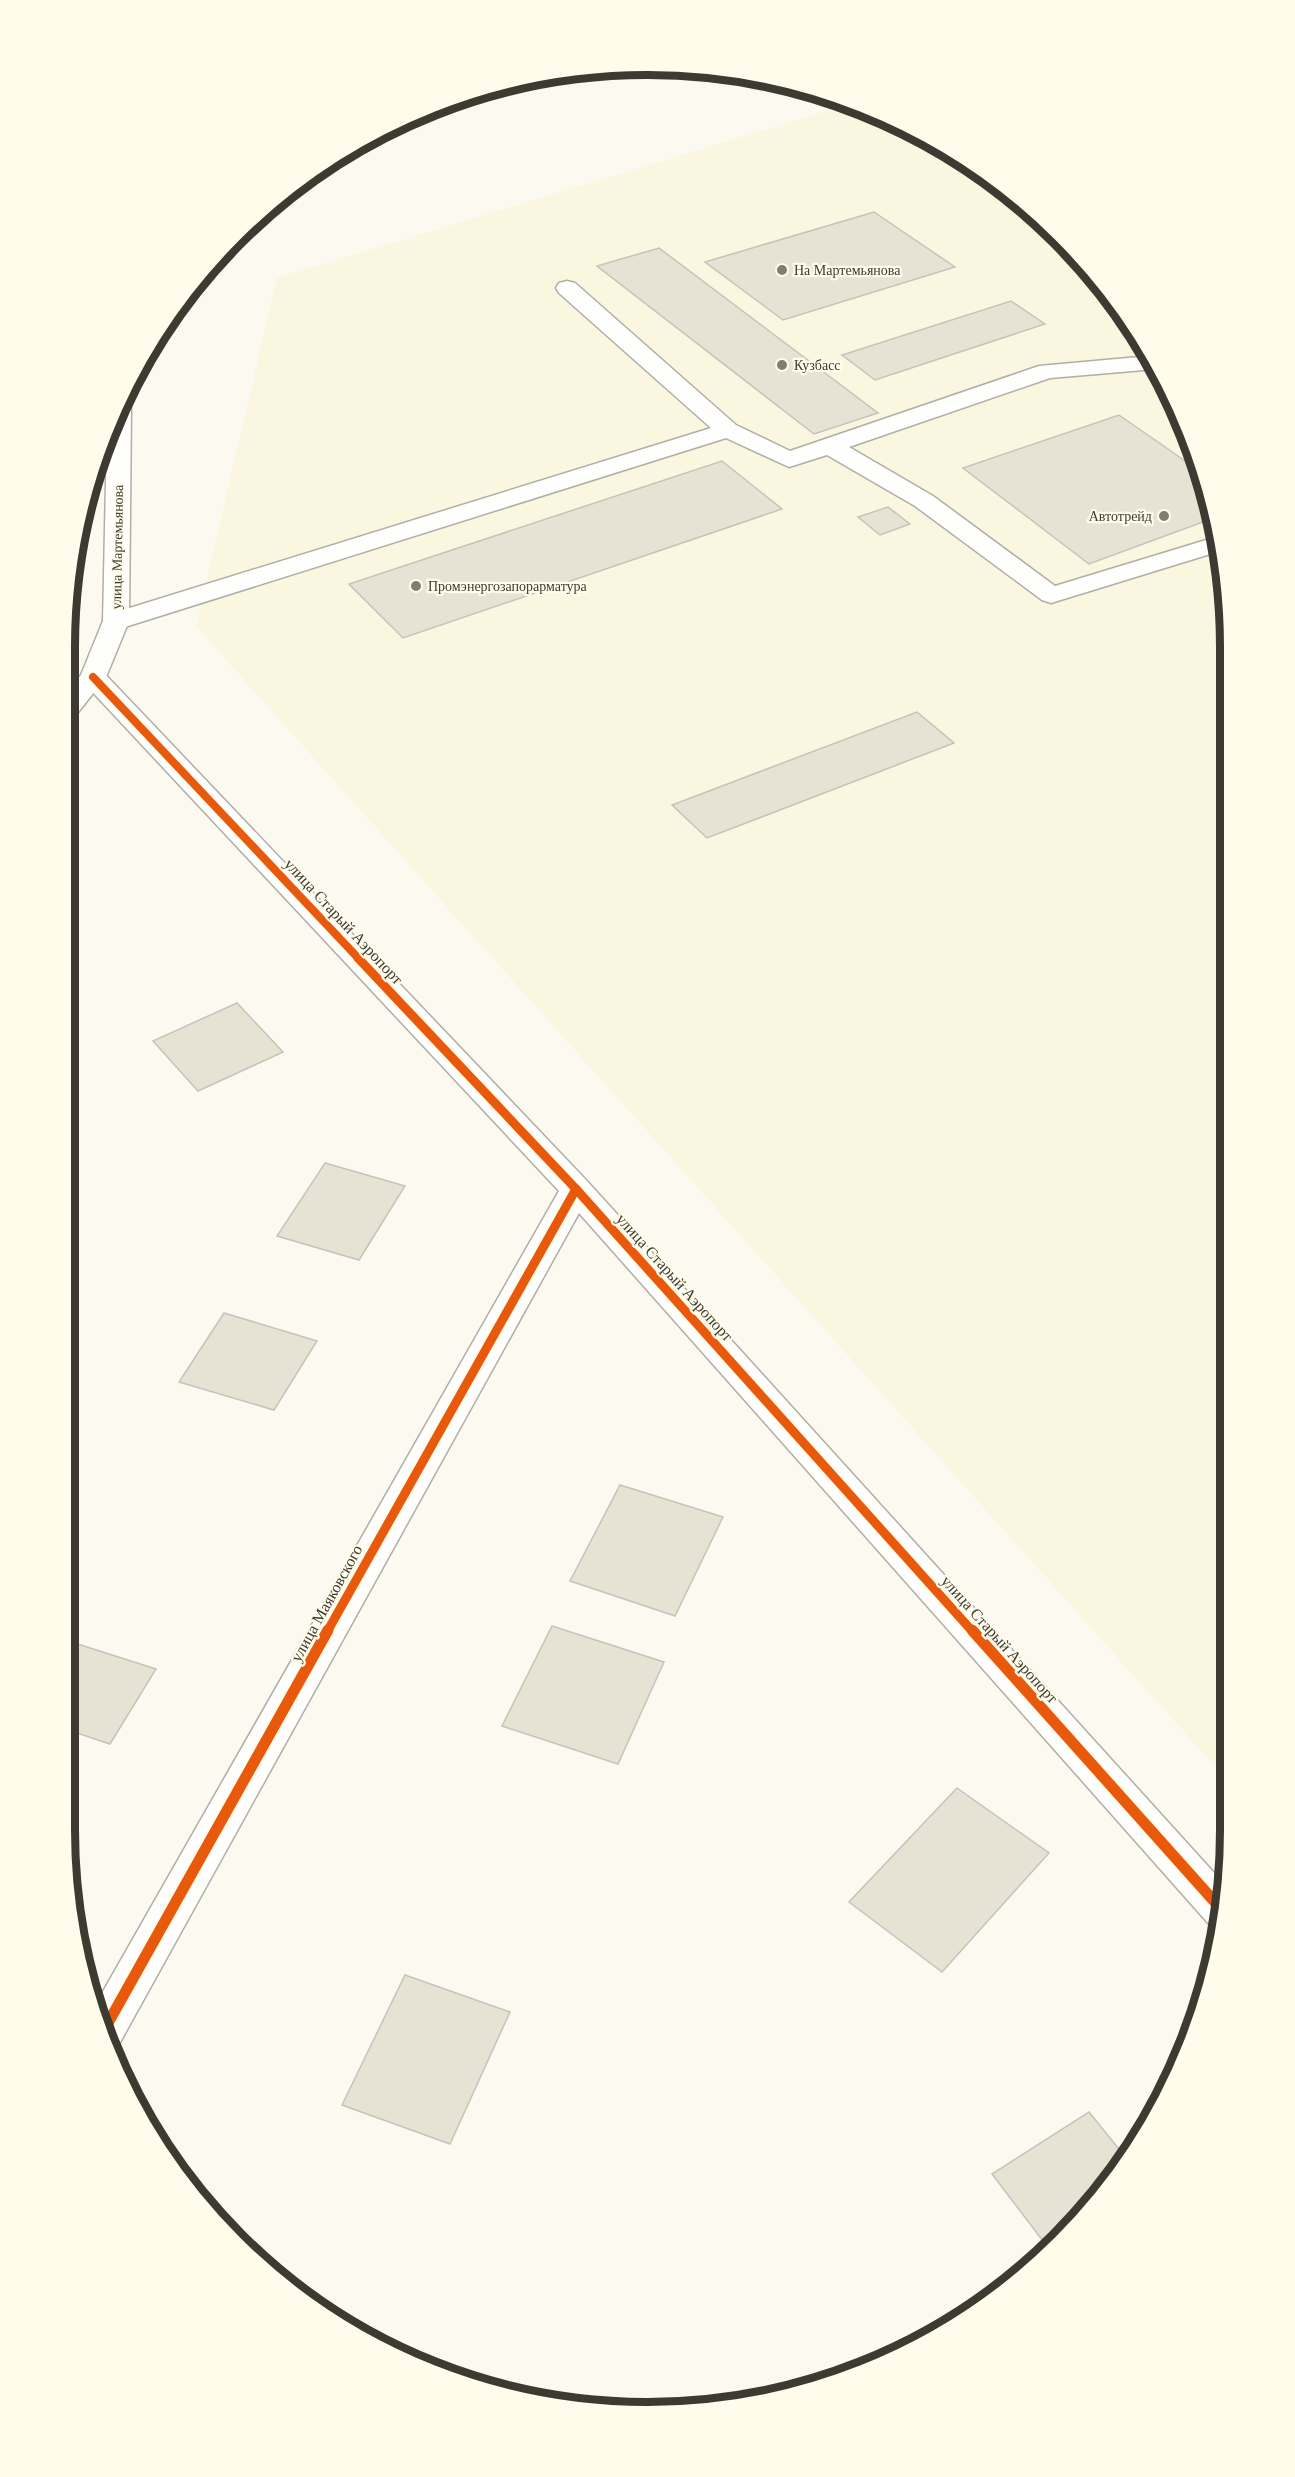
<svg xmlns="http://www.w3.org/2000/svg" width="1295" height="2477" font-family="Georgia,serif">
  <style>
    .built { fill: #faf6e0 }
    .building { fill: #e6e3d5; stroke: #c5c3ba; stroke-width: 1.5 }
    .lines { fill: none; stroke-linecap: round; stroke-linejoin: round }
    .service-casing { stroke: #b0aea5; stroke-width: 3 }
    .minor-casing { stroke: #b0aea5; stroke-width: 3 }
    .tertiary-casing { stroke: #b0aea5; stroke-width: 3 }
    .service { fill: #fefefd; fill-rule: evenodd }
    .minor { fill: #fefefd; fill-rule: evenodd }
    .tertiary { fill: #fefefd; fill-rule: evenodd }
    .cycleway-far2-casing { stroke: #fffcec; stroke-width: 10 }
    .cycleway-far1-casing { stroke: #fffcec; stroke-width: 13 }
    .cycleway-casing { stroke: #fffcec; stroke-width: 15 }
    .cycleway-far2 { stroke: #e8590c; stroke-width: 8 }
    .cycleway-far1 { stroke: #e8590c; stroke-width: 9 }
    .cycleway { stroke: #e8590c; stroke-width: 11 }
    .poi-dot { fill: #807e74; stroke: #fffcec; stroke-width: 2 }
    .labels { text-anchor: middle; stroke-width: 4.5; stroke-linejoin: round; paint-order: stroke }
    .far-poi-label { font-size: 14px; fill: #3d3b31; stroke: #fffcec; text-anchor: start }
    .far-street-label { font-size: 14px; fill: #3d3b31; stroke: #fffcec }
    .street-label { font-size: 16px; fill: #3d3b31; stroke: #fffcec }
    .rim { fill: none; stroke: #3d3b31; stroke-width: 8 }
  </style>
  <rect width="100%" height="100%" fill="#fbf9f0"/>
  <path class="built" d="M 851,104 L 906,125 L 1032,209 L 1132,323 L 1186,425 L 1225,571 L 1229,1782 L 196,626 L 277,278 Z"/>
  <g class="building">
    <path d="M 874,212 L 955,267 L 783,320 L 705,262 Z"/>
    <path d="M 659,248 L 878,413 L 814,434 L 597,266 Z"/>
    <path d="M 1011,301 L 1045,324 L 875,380 L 842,355 Z"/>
    <path d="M 1119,415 L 1198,470 L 1211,519 L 1089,564 L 963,468 Z"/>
    <path d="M 722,461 L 782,509 L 403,638 L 349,584 Z"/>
    <path d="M 888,507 L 910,524 L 880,535 L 858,517 Z"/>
    <path d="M 917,712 L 954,743 L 707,838 L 672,805 Z"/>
    <path d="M 237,1003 L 283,1052 L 198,1091 L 153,1041 Z"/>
    <path d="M 325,1163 L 405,1186 L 359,1260 L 277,1236 Z"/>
    <path d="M 224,1313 L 317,1341 L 274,1410 L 179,1382 Z"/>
    <path d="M 620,1485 L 723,1517 L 675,1616 L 570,1581 Z"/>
    <path d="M 552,1626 L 664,1662 L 618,1764 L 502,1726 Z"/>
    <path d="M 65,1640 L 156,1669 L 110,1744 L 65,1729 Z"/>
    <path d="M 957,1788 L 1049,1853 L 942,1972 L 849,1902 Z"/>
    <path d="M 405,1975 L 510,2012 L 450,2144 L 342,2105 Z"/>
    <path d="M 1089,2112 L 1123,2154 L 1059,2242 L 1049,2249 L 992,2174 Z"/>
  </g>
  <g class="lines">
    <defs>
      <path id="service" d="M 567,281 L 575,283 L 736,425 L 790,451 L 1039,366 L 1150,356 L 1156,369 L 1050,378 L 849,447 L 933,496 L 1055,586 L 1216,537 L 1220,551 L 1051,603 L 1042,600 L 915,506 L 827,455 L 789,467 L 726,438 L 125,627 L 116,629 L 107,627 L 103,621 L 107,615 L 711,428 L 559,293 L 556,288 L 559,283 Z"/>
      <path id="minor" d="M 93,669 L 102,671 L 587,1181 L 1226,1886 L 1219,1927 L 1208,1923 L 579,1213 L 118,2046 L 112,2048 L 93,2009 L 559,1191 L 84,683 L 80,677 L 84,671 Z"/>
      <path id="tertiary" d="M 121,399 L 127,401 L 131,406 L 129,621 L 106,677 L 76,715 L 66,717 L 66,692 L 81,675 L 103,621 L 107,437 Z"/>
    </defs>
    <use href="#service" class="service-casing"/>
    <use href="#minor" class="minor-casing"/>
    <use href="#tertiary" class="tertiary-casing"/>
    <use href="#service" class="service"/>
    <use href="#minor" class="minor"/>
    <use href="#tertiary" class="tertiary"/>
    <defs>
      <path id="cycleway-far2" d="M 93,677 L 360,960"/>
      <g id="cycleway-far1">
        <path d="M 358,958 L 576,1189 L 973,1632"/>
        <path d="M 327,1632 L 576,1189"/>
      </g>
      <g id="cycleway">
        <path d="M 972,1630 L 1222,1910"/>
        <path d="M 103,2032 L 328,1630"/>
      </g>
    </defs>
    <use href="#cycleway-far2" class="cycleway-far2-casing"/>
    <use href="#cycleway-far1" class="cycleway-far1-casing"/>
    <use href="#cycleway" class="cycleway-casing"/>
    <use href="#cycleway-far2" class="cycleway-far2"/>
    <use href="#cycleway-far1" class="cycleway-far1"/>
    <use href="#cycleway" class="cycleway"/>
  </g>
  <g class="poi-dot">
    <circle cx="782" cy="270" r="6"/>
    <circle cx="782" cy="365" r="6"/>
    <circle cx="1164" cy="516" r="6"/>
    <circle cx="416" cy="586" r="6"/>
  </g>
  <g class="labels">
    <g class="far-poi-label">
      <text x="794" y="275">На Мартемьянова</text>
      <text x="794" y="370">Кузбасс</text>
      <text x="1152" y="521" text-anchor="end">Автотрейд</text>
      <text x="428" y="591">Промэнергозапорарматура</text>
    </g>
    <g class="far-street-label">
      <text transform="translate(117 547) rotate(-89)" y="5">улица Мартемьянова</text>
    </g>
    <g class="street-label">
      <text transform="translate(344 921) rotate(47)" y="6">улица Старый Аэропорт</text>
      <text transform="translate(675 1277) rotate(48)" y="6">улица Старый Аэропорт</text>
      <text transform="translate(326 1603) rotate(-61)" y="6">улица Маяковского</text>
      <text transform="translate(1000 1639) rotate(48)" y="6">улица Старый Аэропорт</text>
    </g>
  </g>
  <path d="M0 0H1295V2477H0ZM647 75H648A572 572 0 0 1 1220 647V1830A572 572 0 0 1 648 2402H647A572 572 0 0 1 75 1830V647A572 572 0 0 1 647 75Z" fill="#fffcec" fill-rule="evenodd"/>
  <path class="rim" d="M647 75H648A572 572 0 0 1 1220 647V1830A572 572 0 0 1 648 2402H647A572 572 0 0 1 75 1830V647A572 572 0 0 1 647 75Z"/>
</svg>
